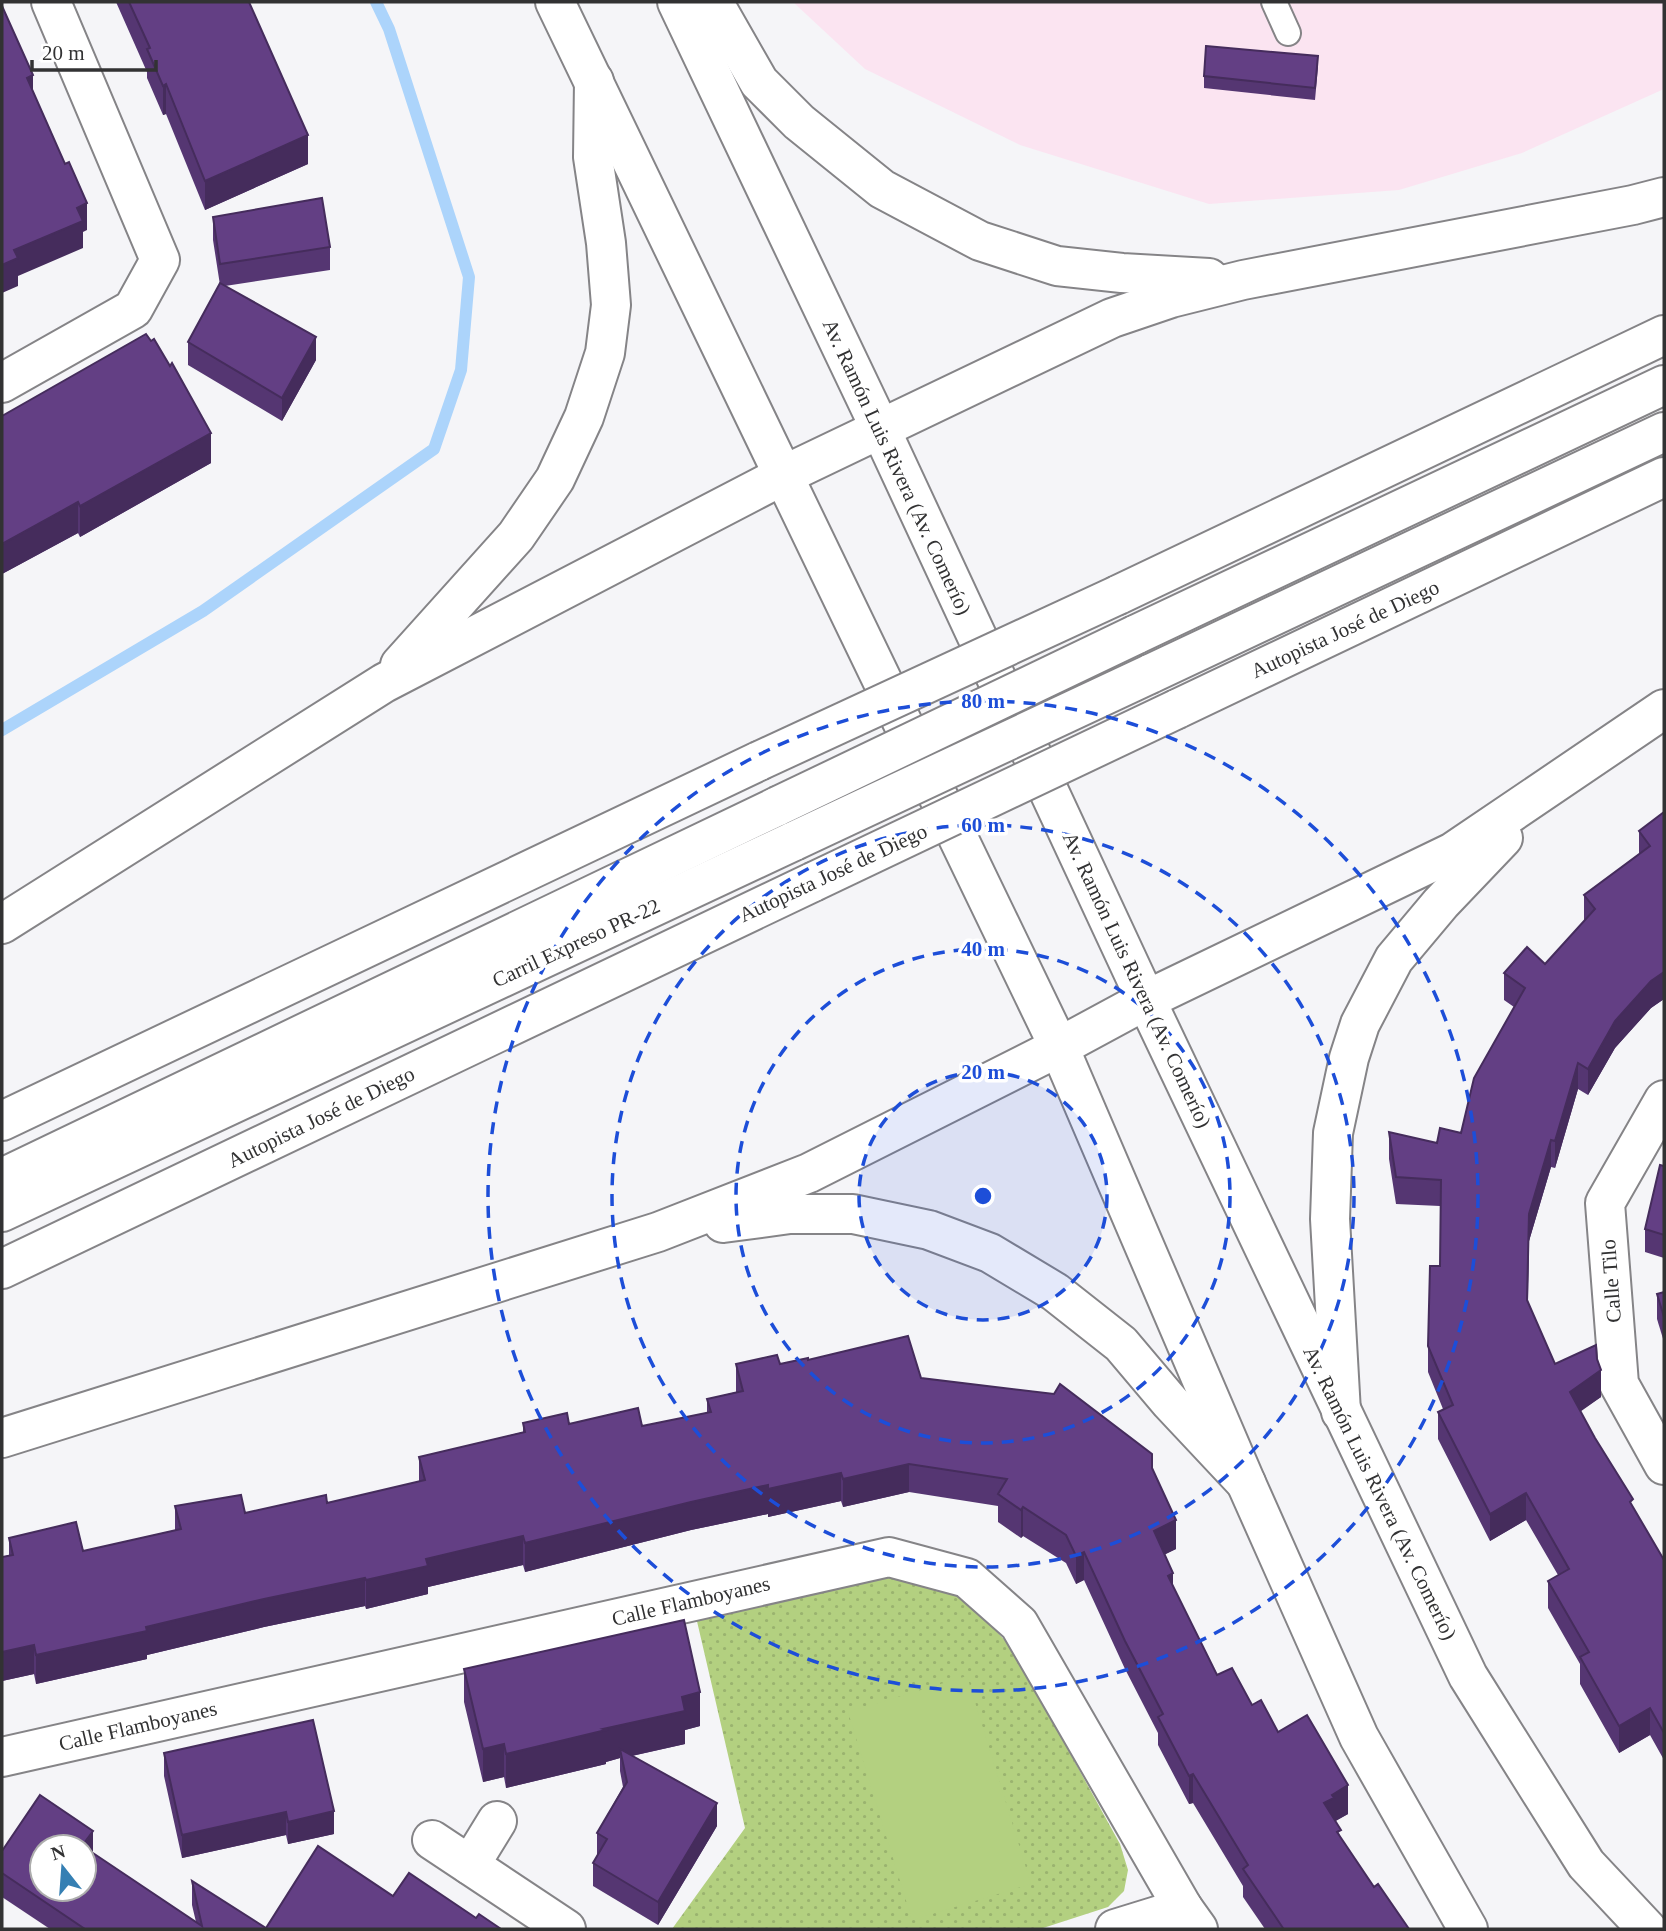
<svg xmlns="http://www.w3.org/2000/svg" width="1666" height="1931" font-family="'Times New Roman',serif">
  <style>
    .commercial { fill: #fbe4f1 }
    .park { fill: url(#park-dots) }
    .pitch { fill: #b3d080 }
    .lines { fill: none; stroke-linecap: round; stroke-linejoin: round }
    .stream { stroke: #acd4fb; stroke-width: 12 }
    .service-casing { stroke: #858487; stroke-width: 28 }
    .minor-casing { stroke: #858487; stroke-width: 42 }
    .primary-casing { stroke: #858487; stroke-width: 42 }
    .motorway-casing { stroke: #858487; stroke-width: 42 }
    .service { stroke: #fff; stroke-width: 24 }
    .minor { stroke: #fff; stroke-width: 38 }
    .primary { stroke: #fff; stroke-width: 38 }
    .motorway { stroke: #fff; stroke-width: 38 }
    .motorway-bridge-casing { stroke: #858487; stroke-width: 42; stroke-linecap: butt }
    .motorway-bridge { stroke: #fff; stroke-width: 38 }
    .wall { fill: #553672 }
    .shaded-wall { fill: #452c5c }
    .building { fill: #633f84; stroke: #452c5c; stroke-width: 2 }
    .ring { fill: none; stroke: #1d4ed8; stroke-width: 3.5; stroke-dasharray: 12 9 }
    .labels { text-anchor: middle; stroke-width: 7; stroke-linejoin: round; paint-order: stroke }
    .street-label { font-size: 21px; fill: #323233; stroke: #fff }
    .centre { fill: #1d4ed8; stroke: #fff; stroke-width: 3.5 }
    .ring-label { font-size: 21px; text-anchor: middle; font-weight: bold; fill: #1d4ed8; stroke: #fff; stroke-width: 7; stroke-linejoin: round; paint-order: stroke }
  </style>
  <defs>
    <pattern id="park-dots" width="8" height="8" patternUnits="userSpaceOnUse" patternTransform="scale(1.75)"><rect width="8" height="8" fill="#b3d080"/><path d="M2 2h.1M6 6h.1" fill="none" stroke="#9ab36f" stroke-width="1.8" stroke-linecap="round"/></pattern>
  </defs>
  <rect width="100%" height="100%" fill="#f5f5f8"/>
  <path class="commercial" d="M 793,2 L 1664,2 L 1664,89 L 1522,153 L 1399,190 L 1209,204 L 1020,145 L 865,69 Z"/>
  <path class="park" d="M 887,1568 L 922,1573 L 968,1601 L 1012,1648 L 1120,1844 L 1128,1870 L 1124,1891 L 1108,1907 L 1040,1929 L 672,1929 L 745,1828 L 696,1617 Z"/>
  <path class="pitch" d="M 967,1676 L 1031,1884 L 912,1920 L 848,1712 Z"/>
  <g class="lines">
    <path class="stream" d="M 2,730 L 203,611 L 434,449 L 461,370 L 469,277 L 389,29 L 376,2"/>
    <defs>
      <path id="service" d="M 1274,2 L 1288,33"/>
      <g id="minor">
        <path d="M 2,383 L 133,309 L 160,260 L 51,2"/>
        <path d="M 1664,1100 L 1605,1203 L 1619,1384 L 1664,1465"/>
        <path d="M 2,1757 L 889,1557 L 967,1578 L 1019,1624 L 1183,1908 L 1198,1929"/>
        <path d="M 432,1840 L 566,1929"/>
        <path d="M 470,1865 L 497,1821"/>
        <path d="M 1115,1929 L 1183,1908"/>
      </g>
      <g id="primary">
        <path d="M 555,2 L 1059,1047 L 1246,1483 L 1359,1737 L 1468,1929"/>
        <path d="M 677,2 L 880,428 L 1146,1000 L 1468,1676 L 1586,1864 L 1647,1929"/>
      </g>
      <g id="motorway">
        <path d="M 711,2 L 719,12 L 759,82 L 799,122 L 882,189 L 980,241 L 1057,266 L 1122,273 L 1209,278"/>
        <path d="M 1118,595 L 1664,335"/>
        <path d="M 1135,635 L 1664,385"/>
        <path d="M 400,665 L 516,536 L 555,479 L 584,417 L 605,353 L 611,305 L 606,243 L 593,157 L 594,81"/>
        <path d="M 1150,674 L 1664,432"/>
        <path d="M 1177,709 L 1664,477"/>
        <path d="M 2,924 L 384,683 L 784,475 L 1112,318 L 1171,298 L 1243,280 L 1633,205 L 1664,197"/>
        <path d="M 2,1121 L 759,761"/>
        <path d="M 2,1178 L 778,806"/>
        <path d="M 2,1212 L 794,841"/>
        <path d="M 723,1223 L 790,1214 L 853,1214 L 929,1230 L 990,1253 L 1055,1292 L 1121,1344 L 1170,1402 L 1246,1483"/>
        <path d="M 2,1269 L 813,882"/>
        <path d="M 1341,1412 L 1330,1219 L 1333,1133 L 1349,1058 L 1360,1024 L 1394,959 L 1441,903 L 1503,838"/>
        <path d="M 2,1438 L 658,1232 L 809,1173 L 1059,1047 L 1146,1000 L 1453,852 L 1664,709"/>
      </g>
    </defs>
    <use href="#service" class="service-casing"/>
    <use href="#minor" class="minor-casing"/>
    <use href="#primary" class="primary-casing"/>
    <use href="#motorway" class="motorway-casing"/>
    <use href="#service" class="service"/>
    <use href="#minor" class="minor"/>
    <use href="#primary" class="primary"/>
    <use href="#motorway" class="motorway"/>
    <defs>
      <g id="motorway-bridge">
        <path d="M 759,761 L 1118,595"/>
        <path d="M 778,806 L 1135,635"/>
        <path d="M 794,841 L 1150,674"/>
        <path d="M 813,882 L 1177,709"/>
      </g>
    </defs>
    <use href="#motorway-bridge" class="motorway-bridge-casing"/>
    <use href="#motorway-bridge" class="motorway-bridge"/>
  </g>
  <g class="wall">
    <path d="M 116,2 L 249,2 L 308,164 L 205,210 L 166,114 L 163,115 L 147,78 L 147,72 Z"/>
    <path d="M 1318,67 L 1315,100 L 1204,88 L 1204,76 Z"/>
    <path d="M 213,217 L 330,247 L 330,270 L 225,286 L 316,360 L 282,421 L 188,365 L 188,342 L 220,285 L 213,240 Z"/>
    <path d="M 151,341 L 211,463 L 80,537 L 78,533 L 2,574 Z"/>
    <path d="M 1664,812 L 1664,999 L 1651,1008 L 1615,1048 L 1588,1095 L 1578,1089 L 1555,1168 L 1551,1167 L 1529,1241 L 1528,1302 L 1555,1364 L 1601,1397 L 1580,1411 L 1633,1508 L 1664,1560 L 1664,1760 L 1650,1735 L 1619,1753 L 1580,1684 L 1580,1664 L 1548,1608 L 1548,1581 L 1558,1575 L 1526,1520 L 1490,1541 L 1438,1439 L 1438,1412 L 1443,1409 L 1428,1372 L 1428,1346 L 1440,1266 L 1440,1206 L 1396,1204 L 1389,1159 L 1389,1132 L 1437,1143 L 1461,1133 L 1514,1007 L 1504,1000 L 1504,973 L 1545,964 L 1584,921 L 1584,895 L 1639,854 L 1639,831 Z"/>
    <path d="M 1664,1166 L 1664,1258 L 1645,1252 L 1645,1229 Z"/>
    <path d="M 1664,1292 L 1664,1342 L 1657,1319 L 1657,1294 Z"/>
    <path d="M 808,1360 L 921,1378 L 1152,1468 L 1176,1549 L 1165,1554 L 1173,1588 L 1217,1675 L 1252,1705 L 1278,1732 L 1348,1814 L 1335,1821 L 1341,1839 L 1374,1887 L 1409,1929 L 1265,1929 L 1243,1897 L 1243,1886 L 1193,1803 L 1189,1804 L 1158,1745 L 1158,1733 L 1125,1669 L 1084,1580 L 1076,1584 L 1066,1563 L 1023,1536 L 1021,1538 L 998,1522 L 998,1506 L 909,1492 L 843,1507 L 841,1501 L 768,1517 L 768,1514 L 691,1530 L 525,1572 L 523,1565 L 428,1587 L 428,1594 L 366,1609 L 365,1606 L 264,1627 L 147,1655 L 147,1659 L 36,1684 L 34,1674 L 2,1681 L 2,1557 L 9,1555 L 9,1538 L 83,1551 L 175,1530 L 175,1506 L 245,1513 L 327,1503 L 419,1482 L 419,1457 L 523,1432 L 523,1423 L 642,1426 L 707,1413 L 707,1399 L 736,1392 L 736,1364 L 780,1364 Z"/>
    <path d="M 464,1669 L 700,1726 L 685,1730 L 685,1744 L 632,1756 L 717,1826 L 658,1925 L 593,1886 L 593,1863 L 597,1856 L 597,1833 L 623,1787 L 620,1771 L 620,1758 L 606,1762 L 606,1764 L 506,1788 L 504,1777 L 483,1782 L 464,1702 Z"/>
    <path d="M 164,1753 L 334,1834 L 288,1844 L 286,1835 L 182,1858 L 164,1776 Z"/>
    <path d="M 2,1851 L 93,1853 L 196,1922 L 192,1905 L 192,1881 L 266,1928 L 393,1896 L 476,1918 L 501,1929 L 50,1929 L 2,1897 Z"/>
  </g>
  <g class="shaded-wall">
    <path d="M 33,75 L 33,102 L 27,78 Z"/>
    <path d="M 166,84 L 166,114 L 163,115 L 163,86 Z"/>
    <path d="M 308,135 L 308,164 L 205,210 L 205,181 Z"/>
    <path d="M 87,203 L 87,230 L 83,232 L 83,248 L 18,276 L 18,286 L 2,293 L 2,265 L 14,250 L 77,208 Z"/>
    <path d="M 316,337 L 316,360 L 282,421 L 282,398 Z"/>
    <path d="M 211,433 L 211,463 L 80,537 L 80,506 Z"/>
    <path d="M 78,502 L 78,533 L 2,574 L 2,544 Z"/>
    <path d="M 1664,972 L 1664,999 L 1651,1008 L 1615,1048 L 1588,1095 L 1588,1069 L 1615,1021 L 1651,981 Z"/>
    <path d="M 1578,1063 L 1578,1089 L 1555,1168 L 1555,1141 Z"/>
    <path d="M 1551,1140 L 1551,1167 L 1529,1241 L 1527,1327 L 1529,1214 Z"/>
    <path d="M 1601,1370 L 1601,1397 L 1570,1419 L 1570,1392 Z"/>
    <path d="M 909,1464 L 909,1492 L 843,1507 L 843,1479 Z"/>
    <path d="M 841,1473 L 841,1501 L 768,1517 L 768,1489 Z"/>
    <path d="M 768,1485 L 768,1514 L 691,1530 L 525,1572 L 525,1543 L 691,1502 Z"/>
    <path d="M 1526,1493 L 1526,1520 L 1490,1541 L 1490,1514 Z"/>
    <path d="M 1023,1507 L 1023,1536 L 1021,1538 L 1021,1510 Z"/>
    <path d="M 1176,1520 L 1176,1549 L 1154,1560 L 1154,1531 Z"/>
    <path d="M 523,1536 L 523,1565 L 428,1587 L 428,1594 L 366,1609 L 366,1580 L 426,1559 Z"/>
    <path d="M 1084,1552 L 1084,1580 L 1076,1584 L 1076,1556 Z"/>
    <path d="M 1173,1573 L 1173,1602 L 1168,1576 Z"/>
    <path d="M 365,1578 L 365,1606 L 264,1627 L 147,1655 L 147,1659 L 36,1684 L 36,1655 L 146,1627 L 264,1599 Z"/>
    <path d="M 34,1645 L 34,1674 L 2,1681 L 2,1652 Z"/>
    <path d="M 700,1692 L 700,1726 L 685,1730 L 685,1744 L 622,1758 L 620,1749 L 620,1758 L 606,1762 L 606,1764 L 506,1788 L 506,1754 L 682,1697 Z"/>
    <path d="M 1650,1708 L 1650,1735 L 1619,1753 L 1619,1726 Z"/>
    <path d="M 504,1744 L 504,1777 L 483,1782 L 483,1749 Z"/>
    <path d="M 1193,1774 L 1193,1803 L 1189,1804 L 1189,1776 Z"/>
    <path d="M 1348,1785 L 1348,1814 L 1334,1822 L 1324,1803 L 1332,1795 Z"/>
    <path d="M 717,1803 L 717,1826 L 658,1925 L 658,1902 Z"/>
    <path d="M 334,1811 L 334,1834 L 288,1844 L 288,1822 Z"/>
    <path d="M 286,1812 L 286,1835 L 182,1858 L 182,1835 Z"/>
    <path d="M 93,1831 L 93,1854 L 82,1847 Z"/>
  </g>
  <g class="building">
    <path d="M 129,2 L 249,2 L 308,135 L 205,181 L 166,84 L 163,86 L 147,49 L 150,48 Z"/>
    <path d="M 2,6 L 33,75 L 27,78 L 65,164 L 69,162 L 87,203 L 77,208 L 83,221 L 14,250 L 18,258 L 2,265 Z"/>
    <path d="M 1206,46 L 1318,56 L 1315,88 L 1204,76 Z"/>
    <path d="M 322,198 L 330,247 L 220,264 L 213,217 Z"/>
    <path d="M 220,283 L 316,337 L 282,398 L 188,342 Z"/>
    <path d="M 146,334 L 151,341 L 154,339 L 170,366 L 172,363 L 211,433 L 80,506 L 78,502 L 2,544 L 2,416 Z"/>
    <path d="M 1664,812 L 1664,972 L 1651,981 L 1615,1021 L 1588,1069 L 1578,1063 L 1555,1141 L 1551,1140 L 1529,1214 L 1527,1300 L 1555,1364 L 1596,1345 L 1597,1359 L 1601,1370 L 1570,1392 L 1595,1438 L 1633,1499 L 1630,1502 L 1664,1560 L 1664,1733 L 1650,1708 L 1619,1726 L 1580,1657 L 1589,1652 L 1548,1581 L 1569,1569 L 1526,1493 L 1490,1514 L 1438,1412 L 1453,1405 L 1428,1346 L 1430,1266 L 1440,1266 L 1441,1180 L 1396,1177 L 1389,1132 L 1437,1143 L 1440,1128 L 1461,1133 L 1474,1078 L 1525,988 L 1504,973 L 1527,947 L 1545,964 L 1595,909 L 1584,895 L 1650,846 L 1639,831 Z"/>
    <path d="M 1660,1165 L 1664,1166 L 1664,1235 L 1645,1229 Z"/>
    <path d="M 1664,1292 L 1664,1317 L 1657,1294 Z"/>
    <path d="M 908,1336 L 921,1378 L 1054,1394 L 1060,1384 L 1152,1454 L 1152,1468 L 1176,1520 L 1154,1531 L 1173,1573 L 1168,1576 L 1217,1675 L 1232,1668 L 1252,1705 L 1261,1700 L 1278,1732 L 1307,1715 L 1348,1785 L 1332,1795 L 1334,1798 L 1324,1803 L 1341,1830 L 1337,1832 L 1374,1887 L 1378,1884 L 1409,1929 L 1281,1929 L 1283,1928 L 1243,1869 L 1248,1865 L 1193,1774 L 1189,1776 L 1158,1717 L 1163,1714 L 1125,1641 L 1084,1552 L 1076,1556 L 1066,1535 L 1023,1507 L 1021,1510 L 998,1494 L 1007,1479 L 909,1464 L 843,1479 L 841,1473 L 768,1489 L 768,1485 L 691,1502 L 525,1543 L 523,1536 L 426,1559 L 428,1566 L 366,1580 L 365,1578 L 264,1599 L 146,1627 L 147,1631 L 36,1655 L 34,1645 L 2,1652 L 2,1557 L 13,1555 L 9,1538 L 76,1522 L 83,1551 L 181,1529 L 175,1506 L 241,1495 L 245,1513 L 326,1495 L 327,1503 L 425,1480 L 419,1457 L 525,1432 L 523,1423 L 567,1413 L 569,1424 L 638,1408 L 642,1426 L 711,1412 L 707,1399 L 743,1391 L 736,1364 L 777,1355 L 780,1364 L 808,1358 L 808,1360 Z"/>
    <path d="M 684,1620 L 700,1692 L 682,1697 L 685,1711 L 603,1729 L 606,1730 L 506,1754 L 504,1744 L 483,1749 L 464,1669 Z"/>
    <path d="M 313,1720 L 334,1811 L 288,1822 L 286,1812 L 182,1835 L 164,1753 Z"/>
    <path d="M 620,1749 L 717,1803 L 658,1902 L 593,1863 L 607,1839 L 597,1833 L 627,1782 Z"/>
    <path d="M 40,1795 L 93,1831 L 82,1846 L 83,1847 L 42,1847 L 42,1889 L 84,1889 L 84,1847 L 202,1926 L 192,1881 L 266,1928 L 318,1846 L 393,1896 L 409,1873 L 476,1918 L 479,1914 L 501,1929 L 85,1929 L 2,1873 L 2,1851 Z"/>
  </g>
  <circle cx="983" cy="1196" r="124" fill="#1d4ed8" fill-opacity=".12"/>
  <g class="ring">
    <circle cx="983" cy="1196" r="124"/>
    <circle cx="983" cy="1196" r="247"/>
    <circle cx="983" cy="1196" r="371"/>
    <circle cx="983" cy="1196" r="495"/>
  </g>
  <g class="labels">
    <g class="street-label">
      <text transform="translate(897 467) rotate(65)" y="7">Av. Ramón Luis Rivera (Av. Comerío)</text>
      <text transform="translate(1345 629) rotate(-25)" y="7">Autopista José de Diego</text>
      <text transform="translate(833 873) rotate(-25)" y="7">Autopista José de Diego</text>
      <text transform="translate(576 943) rotate(-25)" y="7">Carril Expreso PR-22</text>
      <text transform="translate(1137 980) rotate(65)" y="7">Av. Ramón Luis Rivera (Av. Comerío)</text>
      <text transform="translate(321 1117) rotate(-26)" y="7">Autopista José de Diego</text>
      <text transform="translate(1611 1281) rotate(-94)" y="7">Calle Tilo</text>
      <text transform="translate(1380 1493) rotate(64)" y="7">Av. Ramón Luis Rivera (Av. Comerío)</text>
      <text transform="translate(691 1601) rotate(-13)" y="7">Calle Flamboyanes</text>
      <text transform="translate(138 1726) rotate(-13)" y="7">Calle Flamboyanes</text>
    </g>
  </g>
  <circle cx="983" cy="1196" r="10" class="centre"/>
  <g class="ring-label">
    <text x="983" y="708">80 m</text>
    <text x="983" y="832">60 m</text>
    <text x="983" y="956">40 m</text>
    <text x="983" y="1079">20 m</text>
  </g>
  <rect width="1666" height="1931" fill="none" stroke="#323233" stroke-width="7"/>
  <g transform="translate(63 1868) rotate(343)"><circle r="33" fill="#ffffff" stroke="#adadad" stroke-width="2"/>
  <path d="M0-5L12 26L0 18L-12 26Z" fill="#357fb3"/>
  <text y="-10" font-size="19" font-weight="bold" text-anchor="middle" fill="#323233">N</text>
  </g>
  <path d="M32 60v10h124v-10" fill="none" stroke="#323233" stroke-width="3.5"/>
  <text x="42" y="60" font-size="21" fill="#323233" stroke="#ffffff" stroke-width="5" paint-order="stroke">20 m</text>
</svg>
